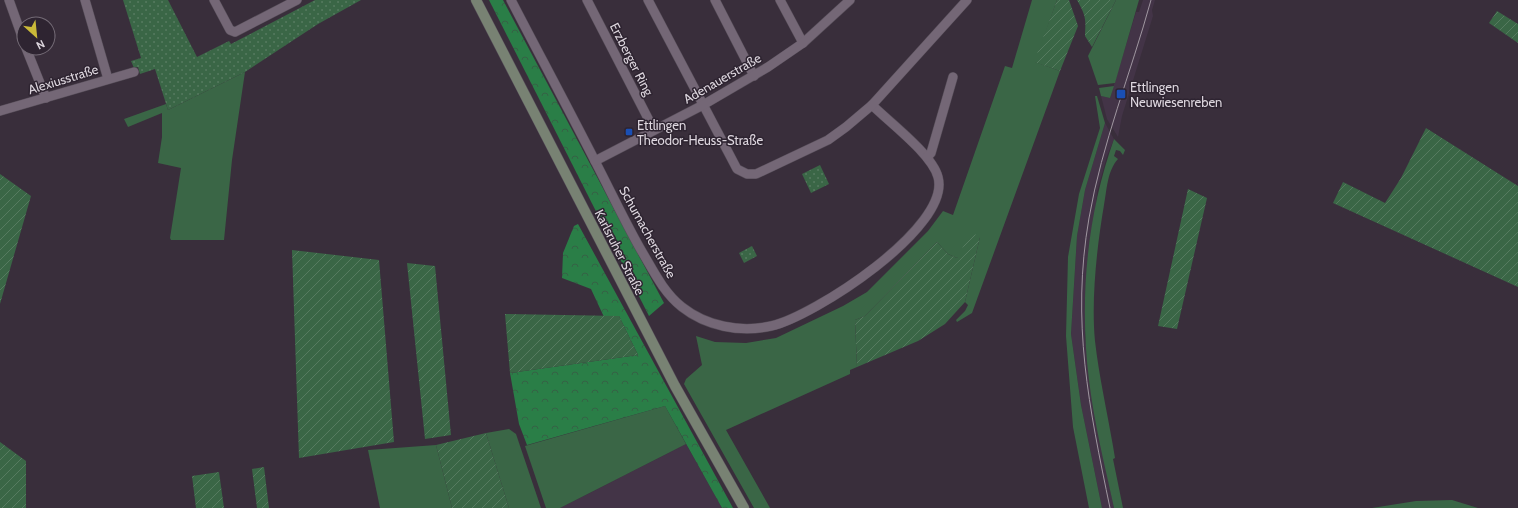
<svg xmlns="http://www.w3.org/2000/svg" width="1518" height="508" font-family="Cabin,sans-serif">
  <style>
    .built { fill: #433447 }
    .grass { fill: #3a6646 }
    .forest { fill: url(#forest-crowns) }
    .park { fill: url(#park-dots) }
    .garden { fill: url(#garden-furrows) }
    .lines { fill: none; stroke-linecap: round; stroke-linejoin: round }
    .street-casing { stroke: #554c57; stroke-width: 10 }
    .secondary-casing { stroke: #554c57; stroke-width: 11 }
    .street { stroke: #746776; stroke-width: 9 }
    .secondary { stroke: #788273; stroke-width: 10 }
    .tram { stroke: #a097a1; stroke-width: 1 }
    .transit-dot { fill: #1a4fb4; stroke: #2e2431; stroke-width: 1.5 }
    .labels { text-anchor: middle; stroke-width: 3; stroke-linejoin: round; paint-order: stroke }
    .street-label { font-size: 13px; fill: #ddd6de; stroke: #2e2431 }
    .poi-label { font-size: 13px; fill: #ddd6de; stroke: #2e2431; text-anchor: start }
  </style>
  <defs>
    <pattern id="forest-crowns" width="20" height="18" patternUnits="userSpaceOnUse"><rect width="20" height="18" fill="#2a7e47"/><path d="M2 6a3 3 0 1 1 6 0M12 15a3 3 0 1 1 6 0" fill="none" stroke="#356245"/></pattern>
    <pattern id="park-dots" width="8" height="8" patternUnits="userSpaceOnUse"><rect width="8" height="8" fill="#3a6646"/><path d="M2 2h.1M6 6h.1" fill="none" stroke="#567b60" stroke-width="1.8" stroke-linecap="round"/></pattern>
    <pattern id="garden-furrows" width="10" height="10" patternUnits="userSpaceOnUse"><rect width="10" height="10" fill="#3a6646"/><path d="M-1 1l2-2M0 10L10 0M9 11l2-2" fill="none" stroke="#567b60"/></pattern>
  </defs>
  <rect width="100%" height="100%" fill="#392e3b"/>
  <g class="built">
    <path d="M 1143,0 L 1155,0 L 1152,10 L 1153,16 L 1122,116 L 1118,137 L 1107,119 L 1101,96 L 1110,98 L 1136,12 L 1139,12 Z"/>
    <path d="M 1105,123 L 1114,139 L 1107,156 L 1097,192 L 1085,336 L 1094,408 L 1114,508 L 1102,508 L 1081,405 L 1071,334 L 1077,236 L 1085,190 Z"/>
    <path d="M 686,444 L 722,508 L 560,508 Z"/>
  </g>
  <g class="grass">
    <path d="M 1032,0 L 1057,0 L 1035,62 L 1060,71 L 972,313 L 957,322 L 956,320 L 965,311 L 968,305 L 965,302 L 980,237 L 957,258 L 948,254 L 937,242 L 865,316 L 855,320 L 857,367 L 850,370 L 850,374 L 726,430 L 770,508 L 754,508 L 684,384 L 686,379 L 702,365 L 696,336 L 715,342 L 746,343 L 776,338 L 843,306 L 867,292 L 928,231 L 943,211 L 953,215 L 1005,66 L 1012,68 Z"/>
    <path d="M 1116,0 L 1139,0 L 1115,83 L 1098,85 L 1088,56 Z"/>
    <path d="M 245,72 L 232,160 L 224,240 L 171,240 L 170,238 L 181,168 L 158,163 L 162,137 L 162,113 L 128,127 L 124,119 L 166,104 L 168,110 Z"/>
    <path d="M 1114,86 L 1110,98 L 1101,96 L 1099,88 Z"/>
    <path d="M 1095,96 L 1097,96 L 1105,123 L 1085,190 L 1077,236 L 1071,334 L 1081,405 L 1102,508 L 1089,508 L 1073,427 L 1066,336 L 1068,257 L 1079,194 L 1100,128 Z"/>
    <path d="M 1114,139 L 1125,150 L 1123,155 L 1120,151 L 1116,150 L 1114,156 L 1118,159 C 1107,171 1107,190 1104,205 C 1097,246 1091,299 1095,341 C 1099,376 1107,411 1113,446 L 1115,458 L 1113,459 L 1123,508 L 1114,508 C 1105,466 1094,423 1089,380 C 1079,298 1087,215 1114,139 Z"/>
    <path d="M 665,406 L 686,444 L 560,508 L 546,508 L 525,446 Z"/>
    <path d="M 509,429 L 516,434 L 541,508 L 509,508 L 486,433 Z"/>
    <path d="M 436,445 L 452,508 L 380,508 L 368,450 Z"/>
    <path d="M 1452,500 L 1478,508 L 1372,508 L 1416,501 Z"/>
  </g>
  <g class="forest">
    <path d="M 489,0 L 503,0 L 664,303 L 649,316 Z"/>
    <path d="M 578,224 L 733,508 L 722,508 L 665,406 L 527,445 L 519,424 L 510,373 L 638,355 L 619,316 L 604,317 L 591,289 L 562,278 L 563,253 L 574,226 Z"/>
  </g>
  <g class="park">
    <path d="M 123,0 L 168,0 L 197,57 L 229,41 L 231,44 L 315,0 L 361,0 L 318,24 L 245,72 L 168,110 L 155,69 L 140,74 L 138,67 L 134,68 L 131,61 L 141,58 Z"/>
    <path d="M 820,165 L 829,184 L 811,193 L 802,174 Z"/>
    <path d="M 752,246 L 757,256 L 744,263 L 739,253 Z"/>
  </g>
  <g class="garden">
    <path d="M 1057,0 L 1069,0 L 1078,26 L 1060,71 L 1034,62 Z"/>
    <path d="M 1077,0 L 1116,0 L 1092,47 L 1085,36 C 1086,19 1086,16 1077,0 Z"/>
    <path d="M 1497,11 L 1518,24 L 1518,43 L 1489,23 Z"/>
    <path d="M 1426,128 L 1518,186 L 1518,287 L 1333,203 L 1343,182 L 1385,203 L 1401,178 Z"/>
    <path d="M 0,174 L 31,196 L 0,304 Z"/>
    <path d="M 1188,189 L 1207,198 L 1177,329 L 1158,326 Z"/>
    <path d="M 971,232 L 980,237 L 965,302 L 945,324 L 918,341 L 857,367 L 855,320 L 865,316 L 937,242 L 948,254 L 957,258 Z"/>
    <path d="M 292,250 L 379,260 L 394,442 L 299,458 Z"/>
    <path d="M 407,263 L 435,266 L 451,435 L 425,439 Z"/>
    <path d="M 505,314 L 619,316 L 638,355 L 510,373 Z"/>
    <path d="M 486,433 L 509,508 L 452,508 L 436,445 Z"/>
    <path d="M 0,442 L 26,461 L 26,508 L 0,508 Z"/>
    <path d="M 264,467 L 269,508 L 257,508 L 252,469 Z"/>
    <path d="M 219,472 L 224,508 L 196,508 L 192,476 Z"/>
  </g>
  <g class="lines">
    <defs>
      <g id="street">
        <path d="M 9,0 L 24,42"/>
        <path d="M 85,0 L 108,79"/>
        <path d="M 214,0 L 230,30 L 235,32 L 297,0"/>
        <path d="M 511,0 C 539,54 568,108 596,163 C 611,192 625,222 641,250 C 653,270 663,292 682,307 C 706,326 740,333 771,326 C 813,317 952,227 938,177 C 932,154 889,122 872,105"/>
        <path d="M 587,0 L 654,130"/>
        <path d="M 648,0 L 737,169 L 747,174 L 756,174 L 828,140 L 846,127 L 872,105 L 967,0"/>
        <path d="M 715,0 L 754,76"/>
        <path d="M 780,0 L 803,43"/>
        <path d="M 26,48 L 46,98"/>
        <path d="M 0,111 L 134,72"/>
        <path d="M 927,157 L 931,153 L 953,77"/>
        <path d="M 595,161 L 703,105 L 768,67 L 803,43 L 850,0"/>
      </g>
      <path id="secondary" d="M 476,0 L 675,386 L 744,508"/>
    </defs>
    <use href="#street" class="street-casing"/>
    <use href="#secondary" class="secondary-casing"/>
    <use href="#street" class="street"/>
    <use href="#secondary" class="secondary"/>
    <path class="tram" d="M 1110,508 C 1089,407 1071,322 1089,218 C 1102,143 1131,73 1151,0"/>
  </g>
  <g class="transit-dot">
    <rect x="1116" y="89" width="10" height="10" rx="2"/>
    <rect x="625" y="128" width="8" height="8" rx="2"/>
  </g>
  <g class="labels">
    <g class="street-label">
      <text transform="translate(632 59) rotate(63)" y="5">Erzberger Ring</text>
      <text transform="translate(722 78) rotate(-30)" y="5">Adenauerstraße</text>
      <text transform="translate(63 79) rotate(-17)" y="5">Alexiusstraße</text>
      <text transform="translate(648 232) rotate(61)" y="5">Schumacherstraße</text>
      <text transform="translate(620 252) rotate(63)" y="5">Karlsruher Straße</text>
    </g>
    <g class="poi-label">
      <text x="1130" y="92">Ettlingen<tspan x="1130" dy="15">Neuwiesenreben</tspan></text>
      <text x="637" y="130">Ettlingen<tspan x="637" dy="15">Theodor-Heuss-Straße</tspan></text>
    </g>
  </g>
  <g transform="translate(36 36) rotate(153)"><circle r="19" fill="#2e2431" stroke="#746b76"/>
  <path d="M0-3L7 15L0 10L-7 15Z" fill="#cbba39"/>
  <text y="-6" font-size="11" font-weight="bold" text-anchor="middle" fill="#ddd6de">N</text>
  </g>
</svg>
